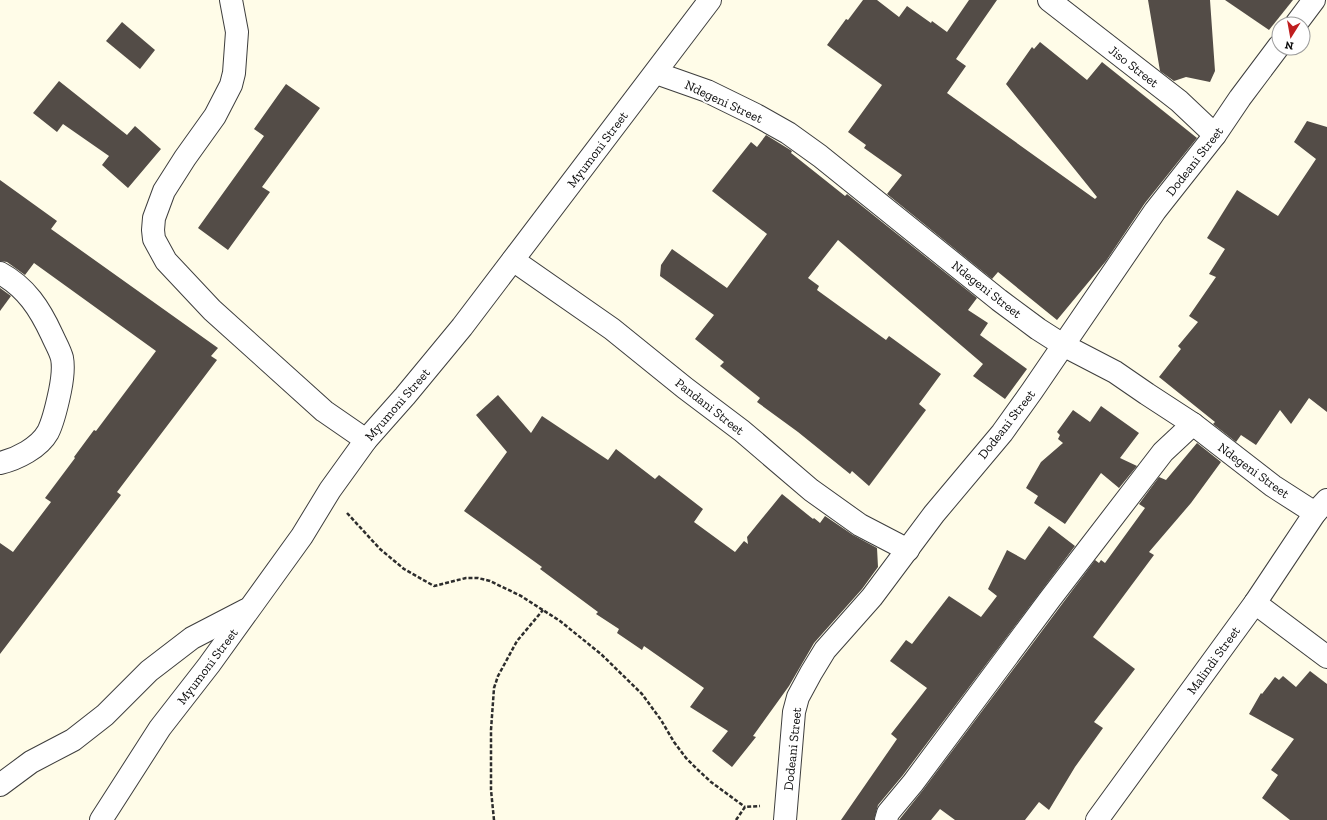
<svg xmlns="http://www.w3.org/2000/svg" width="1327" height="820" font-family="'Zilla Slab',serif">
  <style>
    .building { fill: #534c47 }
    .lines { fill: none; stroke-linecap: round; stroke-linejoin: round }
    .minor-casing { stroke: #3e3e3e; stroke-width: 24 }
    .path { stroke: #2d2d2d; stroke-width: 2.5; stroke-dasharray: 4 2; stroke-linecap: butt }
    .minor { stroke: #fff; stroke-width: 22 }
    .labels { text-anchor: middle; stroke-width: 4; stroke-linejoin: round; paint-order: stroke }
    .street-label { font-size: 13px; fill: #0b0b0b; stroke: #fff }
  </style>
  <rect width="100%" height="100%" fill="#fffce8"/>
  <g class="building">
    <path d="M 863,0 L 877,0 L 899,17 L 907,6 L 931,23 L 932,21 L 947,32 L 969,0 L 997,0 L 956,59 L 966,66 L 947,93 L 1095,199 L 1097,197 L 1006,84 L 1032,47 L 1034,49 L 1040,42 L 1087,80 L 1102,62 L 1197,138 L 1145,203 L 1106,261 L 1057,320 L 998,272 L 992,279 L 887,194 L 902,175 L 864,148 L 866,145 L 848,132 L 882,85 L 827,45 L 846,19 L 848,20 Z"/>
    <path d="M 1148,0 L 1210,0 L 1215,71 L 1210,82 L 1186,77 L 1174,81 L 1160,71 Z"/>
    <path d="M 1225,0 L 1293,0 L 1269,30 Z"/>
    <path d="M 122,22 L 155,50 L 140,69 L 106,41 Z"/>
    <path d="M 59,81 L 127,135 L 135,126 L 161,149 L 128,188 L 102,165 L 109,156 L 63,124 L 57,132 L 33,113 Z"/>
    <path d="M 286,84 L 320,108 L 262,187 L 270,192 L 228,250 L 198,228 L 264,136 L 254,129 Z"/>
    <path d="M 1307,121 L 1327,127 L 1327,412 L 1309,398 L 1291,424 L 1280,410 L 1256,445 L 1241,435 L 1236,442 L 1213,424 L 1215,422 L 1159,377 L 1181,349 L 1178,346 L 1198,322 L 1189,316 L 1216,277 L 1209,274 L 1225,249 L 1207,238 L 1237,190 L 1278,216 L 1316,159 L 1294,142 Z"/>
    <path d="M 766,135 L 792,151 L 791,153 L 845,196 L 847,194 L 977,298 L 968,310 L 988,323 L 980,335 L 1027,369 L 1005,399 L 973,376 L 983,364 L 838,240 L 808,278 L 819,286 L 817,290 L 886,340 L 889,336 L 941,374 L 919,404 L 926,410 L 869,486 L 852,471 L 850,474 L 798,432 L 757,402 L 760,398 L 720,366 L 724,362 L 695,339 L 714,315 L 660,276 L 661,265 L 672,249 L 727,288 L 767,234 L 712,191 L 751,142 L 757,147 Z"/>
    <path d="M 0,180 L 57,221 L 51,229 L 218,348 L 211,356 L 217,360 L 117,492 L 121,495 L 0,654 L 0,543 L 13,552 L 51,502 L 45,498 L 75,458 L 74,457 L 94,430 L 96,431 L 156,351 L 34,263 L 25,275 L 7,262 L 0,261 Z"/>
    <path d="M 0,288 L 11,296 L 0,311 Z"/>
    <path d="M 498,395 L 531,433 L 542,416 L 608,460 L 616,449 L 655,479 L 659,475 L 703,509 L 694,522 L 735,552 L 744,541 L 748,544 L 747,537 L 782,494 L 813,519 L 814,518 L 820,523 L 825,516 L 853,535 L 877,548 L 878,567 L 862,589 L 814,643 L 789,686 L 753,736 L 756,737 L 732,767 L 712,751 L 728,731 L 690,707 L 704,688 L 644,646 L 642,650 L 617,633 L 619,629 L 596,614 L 598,612 L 540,569 L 542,567 L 464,511 L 507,452 L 476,415 Z"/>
    <path d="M 1101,406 L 1139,433 L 1120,458 L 1137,466 L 1119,488 L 1101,473 L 1065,524 L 1034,503 L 1038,496 L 1026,488 L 1041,462 L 1063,443 L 1058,439 L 1060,435 L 1057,432 L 1073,410 L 1090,422 Z"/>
    <path d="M 1197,443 L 1221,462 L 1191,503 L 1149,552 L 1154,555 L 1093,637 L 1135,669 L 1094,722 L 1103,728 L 1075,767 L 1049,810 L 1039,802 L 1025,820 L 955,820 L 940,809 L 931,820 L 899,820 L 923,790 L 1095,560 L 1099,563 L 1101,560 L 1105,563 L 1145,508 L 1139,504 L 1159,477 L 1166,480 Z"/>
    <path d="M 1049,526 L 1075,546 L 903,775 L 878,805 L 874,820 L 841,820 L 897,739 L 891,734 L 927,688 L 890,661 L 906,640 L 912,644 L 949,596 L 981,617 L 997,596 L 988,589 L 1007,550 L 1025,560 Z"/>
    <path d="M 1310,671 L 1327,684 L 1327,820 L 1290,820 L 1262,798 L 1278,775 L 1271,770 L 1294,739 L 1249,714 L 1261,693 L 1262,694 L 1275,677 L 1279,680 L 1283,676 L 1296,687 Z"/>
  </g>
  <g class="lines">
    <defs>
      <g id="minor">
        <path d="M 231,0 L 237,32 L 234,73 L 231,85 L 215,116 L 185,158 L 164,191 L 154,218 L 153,230 L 154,239 L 166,261 L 212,310 L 324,411 L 366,440"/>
        <path d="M 1049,0 L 1179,101 L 1215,135"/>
        <path d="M 1296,24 L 1314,0"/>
        <path d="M 656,73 L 707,91 L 756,115 L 788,133 L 820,156 L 999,300 L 1038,329 L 1063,345 L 1115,372 L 1147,394 L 1193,424 L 1273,486 L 1315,513"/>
        <path d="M 513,260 L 612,329 L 685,388 L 742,431 L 811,490 L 860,525 L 908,550"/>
        <path d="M 0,273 C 26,287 40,309 52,335 C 55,342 60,350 62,358 C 64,368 62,381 60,391 C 57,405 54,420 48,432 C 39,448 17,459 0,463"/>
        <path d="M 1255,603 L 1327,657"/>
        <path d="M 0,785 L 31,762 L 73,740 L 105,715 L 149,671 L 192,638 L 246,610"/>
        <path d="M 101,820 L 160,728 L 209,665 L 302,536 L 330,490 L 366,440 L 405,396 L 462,327 L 710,0"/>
        <path d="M 785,820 L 794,712 L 798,697 L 811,673 L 825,650 L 872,597 L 934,514 L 1002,433 L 1032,391 L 1155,211 L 1215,135 L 1240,98 L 1279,46"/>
        <path d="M 886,820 L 888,813 L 913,783 L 1050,599 L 1163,452 L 1193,424"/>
        <path d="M 1097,820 L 1255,603 L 1315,513 L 1327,500"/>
      </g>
    </defs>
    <use href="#minor" class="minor-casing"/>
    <g class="path">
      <path d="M 347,513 L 380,549 L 404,569 L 434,586 L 466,578 L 478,578 L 490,581 L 521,596 L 560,621 L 601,654 L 642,694 L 661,720 L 674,742 L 686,758 L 697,769 L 711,782 L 745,807"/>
      <path d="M 494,820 L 491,790 L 491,730 L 494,688 L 498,676 L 517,641 L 543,610"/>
      <path d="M 736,820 L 745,807 L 760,806"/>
    </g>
    <use href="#minor" class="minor"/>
  </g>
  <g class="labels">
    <g class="street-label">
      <text transform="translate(1134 66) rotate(38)" y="5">Jiso Street</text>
      <text transform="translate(724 101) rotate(25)" y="5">Ndegeni Street</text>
      <text transform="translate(597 149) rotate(-53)" y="5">Myumoni Street</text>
      <text transform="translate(1194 161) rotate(-52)" y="5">Dodeani Street</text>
      <text transform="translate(987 289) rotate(38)" y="5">Ndegeni Street</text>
      <text transform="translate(397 404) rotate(-49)" y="5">Myumoni Street</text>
      <text transform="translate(710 406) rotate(38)" y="5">Pandani Street</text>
      <text transform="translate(1006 424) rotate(-52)" y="5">Dodeani Street</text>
      <text transform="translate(1254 470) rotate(36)" y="5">Ndegeni Street</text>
      <text transform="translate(1213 660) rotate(-54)" y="5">Malindi Street</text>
      <text transform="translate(207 666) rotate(-53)" y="5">Myumoni Street</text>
      <text transform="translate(792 749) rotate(-84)" y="5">Dodeani Street</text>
    </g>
  </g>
  <g transform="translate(1291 36) rotate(191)"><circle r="19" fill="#ffffff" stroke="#9d9d9d"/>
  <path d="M0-3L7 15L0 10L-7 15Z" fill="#bf1e1f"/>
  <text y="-6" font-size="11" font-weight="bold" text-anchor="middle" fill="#0b0b0b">N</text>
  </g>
</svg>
